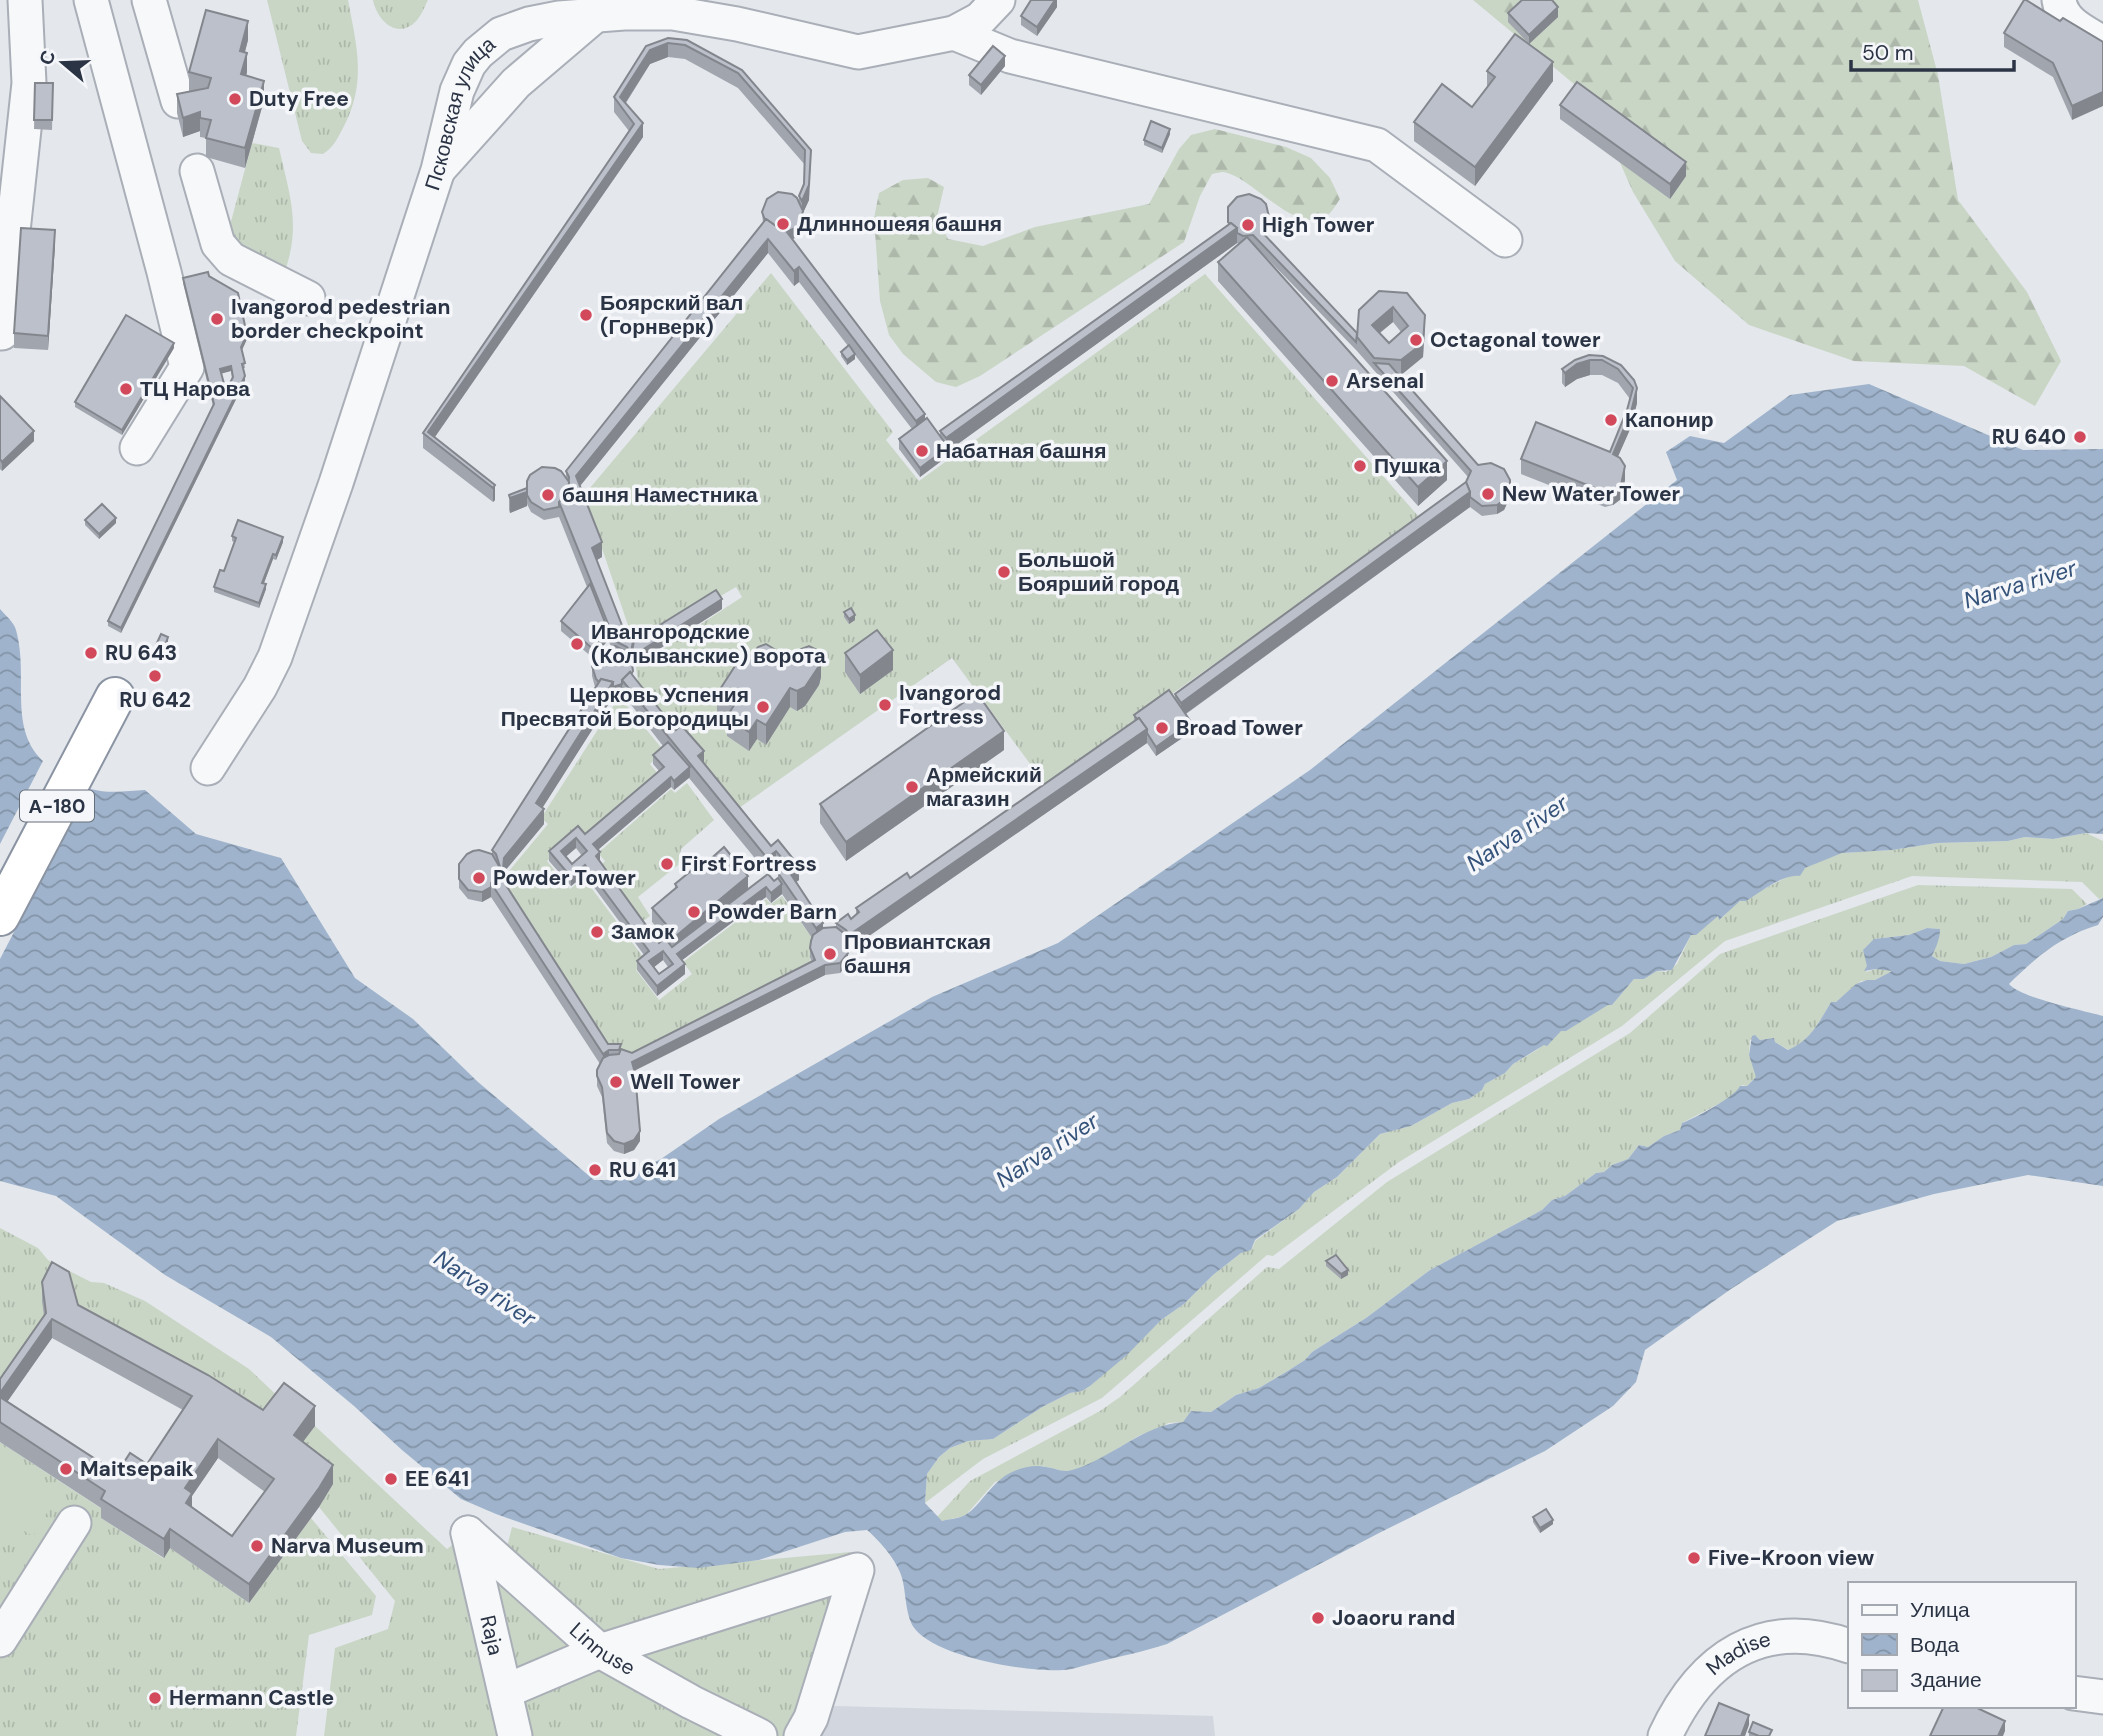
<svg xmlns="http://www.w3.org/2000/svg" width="2103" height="1736" font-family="'DM Sans',sans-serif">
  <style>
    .built { fill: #d2d6de }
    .grass { fill: url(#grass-tufts) }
    .forest { fill: url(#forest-firs) }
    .garden { fill: #c9d6c5 }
    .water { fill: url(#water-waves) }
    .pier { fill: #e4e7ec }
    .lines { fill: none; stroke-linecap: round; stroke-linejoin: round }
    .minor-casing { stroke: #a9aeb7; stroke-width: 37 }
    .highway-casing { stroke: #8b94a3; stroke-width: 42 }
    .minor { stroke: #f7f8fa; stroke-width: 33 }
    .highway { stroke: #fff; stroke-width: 38 }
    .wall { fill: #a1a5ae; fill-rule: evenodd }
    .shaded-wall { fill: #83868d }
    .building { fill: #bbc0ca; stroke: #83868d; stroke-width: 2; fill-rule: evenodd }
    .poi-dot { fill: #d1495b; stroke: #f4f6f9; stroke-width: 2.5 }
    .labels { text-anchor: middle; stroke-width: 7; stroke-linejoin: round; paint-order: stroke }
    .shield { fill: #f4f6f9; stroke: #676e7b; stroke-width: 2 }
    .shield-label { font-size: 19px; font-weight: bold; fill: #2b3445 }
    .poi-label { font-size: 21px; font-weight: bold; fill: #2b3445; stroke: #f4f6f9; text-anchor: start }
    .street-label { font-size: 21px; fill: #2b3445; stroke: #f4f6f9 }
    .water-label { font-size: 23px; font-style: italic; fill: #34527a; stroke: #f4f6f9 }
  </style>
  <defs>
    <pattern id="grass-tufts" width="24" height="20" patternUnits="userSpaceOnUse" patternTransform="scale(1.75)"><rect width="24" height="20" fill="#c9d6c5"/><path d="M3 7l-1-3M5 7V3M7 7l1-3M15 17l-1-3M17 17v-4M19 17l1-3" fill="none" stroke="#adb8ab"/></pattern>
    <pattern id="forest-firs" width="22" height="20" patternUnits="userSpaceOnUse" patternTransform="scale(1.75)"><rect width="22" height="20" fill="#c9d6c5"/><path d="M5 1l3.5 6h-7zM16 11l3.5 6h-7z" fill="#adb8ab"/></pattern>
    <pattern id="water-waves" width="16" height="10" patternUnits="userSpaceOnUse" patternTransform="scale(1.75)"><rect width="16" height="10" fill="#9fb4cc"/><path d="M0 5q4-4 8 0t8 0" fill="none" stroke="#8293a7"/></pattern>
  </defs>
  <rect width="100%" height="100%" fill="#e4e7ec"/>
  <path class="built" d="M 834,1706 L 1213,1716 L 1215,1736 L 737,1736 Z"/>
  <g class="grass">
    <path d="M 267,0 L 348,0 C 357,48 367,83 343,128 C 337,139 334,147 323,154 L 311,153 L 302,141 Z"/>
    <path d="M 373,0 L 428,0 C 424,8 420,19 413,24 C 394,39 376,17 373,0 Z"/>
    <path d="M 252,143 L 279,148 C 290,196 302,228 283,276 L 238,248 L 229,229 Z"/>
    <path d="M 771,273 L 893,432 L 886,440 L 919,481 L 1205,274 L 1420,518 L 1045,784 L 952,658 L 739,808 L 639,689 L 636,667 L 742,597 L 736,587 L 635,646 L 584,495 Z"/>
    <path d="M 622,700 L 664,751 L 650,764 L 659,775 L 584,840 L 578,834 L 547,861 L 570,889 L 584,878 L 646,961 L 636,970 L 659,1000 L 692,974 L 683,962 L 766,899 L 771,904 L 782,896 L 815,942 L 810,950 L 811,964 L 632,1061 L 609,1057 L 507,893 L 509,871 L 548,824 L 541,818 L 615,703 Z"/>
    <path d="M 687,783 L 714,820 L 681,849 L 678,865 L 638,897 L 650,916 L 642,922 L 600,866 L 605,861 L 598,853 L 671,789 L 675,793 Z"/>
    <path d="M 2086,833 L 2103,841 L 2103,898 L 2099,899 L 2082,882 L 1912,876 L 1725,941 L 1622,1026 L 1399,1162 L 1273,1256 L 1267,1255 L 1102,1398 L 983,1459 L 925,1503 L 927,1474 L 939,1457 L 950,1448 L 968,1441 L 993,1439 L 1044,1406 L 1070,1393 L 1082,1391 L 1090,1386 L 1161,1320 L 1184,1304 L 1213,1275 L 1241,1253 L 1253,1247 L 1255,1241 L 1299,1209 L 1314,1192 L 1337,1177 L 1380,1134 L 1411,1126 L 1452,1103 L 1469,1099 L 1482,1090 L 1485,1084 L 1505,1073 L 1513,1064 L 1537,1050 L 1561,1030 L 1608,1005 L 1612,1005 L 1634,979 L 1644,979 L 1657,971 L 1666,972 L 1677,964 L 1691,935 L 1718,916 L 1720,919 C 1727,914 1732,905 1739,902 C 1746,898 1751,898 1756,893 L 1817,862 L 1842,853 L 1892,850 L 1937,843 L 2008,841 L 2025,837 L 2053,839 Z"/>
    <path d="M 1918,885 L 2072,889 L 2087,904 L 2078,909 L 2068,911 L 2063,919 L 2026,944 L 2014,945 L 1991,957 L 1964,964 L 1940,961 L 1932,956 L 1940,929 L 1927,928 L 1909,935 L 1874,939 L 1866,972 L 1876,969 L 1894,970 L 1875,980 L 1861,981 L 1836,1002 L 1831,1002 C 1819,1022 1811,1040 1789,1050 L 1775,1042 L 1774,1038 L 1760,1040 L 1757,1037 L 1750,1040 L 1749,1055 L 1756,1073 L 1756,1077 L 1747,1086 L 1742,1085 L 1732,1097 L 1682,1123 L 1680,1130 L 1664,1136 L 1648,1147 L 1639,1145 L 1628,1159 L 1612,1165 L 1604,1172 L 1596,1173 L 1565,1196 L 1552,1200 L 1542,1210 L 1430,1270 L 1366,1318 L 1312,1352 L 1305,1360 L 1286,1372 L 1259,1388 L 1236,1395 L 1211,1412 L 1191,1411 L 1183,1422 L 1168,1423 L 1159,1429 L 1140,1435 L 1090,1465 L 1066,1472 L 1042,1466 L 995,1482 L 965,1516 L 942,1521 L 937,1517 L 970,1481 L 1100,1411 L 1120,1397 L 1267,1267 L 1279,1269 L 1387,1182 L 1630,1033 L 1720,954 Z"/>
    <path d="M 0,1228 L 38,1248 L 48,1260 L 91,1282 L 104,1283 L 145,1301 L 249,1369 L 284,1402 L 263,1430 L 46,1332 L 0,1398 Z"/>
    <path d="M 315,1426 L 447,1549 L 468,1533 L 515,1736 L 324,1736 L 335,1648 L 388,1629 L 395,1601 L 319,1507 L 333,1484 L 294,1454 Z"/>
    <path d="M 0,1442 L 105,1511 L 101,1518 L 163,1558 L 170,1548 L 249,1603 L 311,1518 L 376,1596 L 372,1615 L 309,1635 L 296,1736 L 0,1736 Z"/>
    <path d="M 512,1527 L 659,1569 L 851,1552 L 795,1730 L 795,1736 L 526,1736 L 497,1587 Z"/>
  </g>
  <g class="forest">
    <path d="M 1473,0 L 1918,0 L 1938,75 L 1958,200 L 2027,292 L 2061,361 L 2035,406 L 1964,366 L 1854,361 L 1749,325 L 1675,261 L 1633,192 L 1592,99 Z"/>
    <path d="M 1215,129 L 1286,147 L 1311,158 L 1330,178 L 1340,199 C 1337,203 1334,209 1330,213 C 1298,242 1252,174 1222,172 C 1222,172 1212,174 1212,174 L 1200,196 L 1184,242 L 980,376 L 956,387 L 936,382 L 903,354 L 889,335 L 880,301 L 874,218 L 879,193 L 903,180 L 928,178 L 944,187 L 937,217 L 948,239 L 983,246 L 1035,227 L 1149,204 L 1179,149 L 1191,135 Z"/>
  </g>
  <path class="garden" d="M 0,1460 L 58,1494 L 33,1536 L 0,1517 Z"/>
  <path class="water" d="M 1869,384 L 2023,450 L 2103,449 L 2103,834 L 2086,833 L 2053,839 L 2025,837 L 2008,841 L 1937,843 L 1892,850 L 1842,853 L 1805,868 L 1800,876 C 1784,873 1759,893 1746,901 L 1740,901 L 1719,920 L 1718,916 L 1696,935 L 1691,935 L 1672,970 L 1657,971 L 1644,979 L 1634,979 L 1612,1005 L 1608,1005 L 1566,1031 L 1561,1031 L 1547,1046 L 1544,1045 L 1513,1064 L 1505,1073 L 1485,1084 L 1482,1090 L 1469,1099 L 1452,1103 L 1411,1126 L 1380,1134 L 1337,1177 L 1314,1192 L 1299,1209 L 1255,1240 L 1251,1250 L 1241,1253 L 1213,1275 L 1184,1304 L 1161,1320 L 1127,1355 L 1090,1386 L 1082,1391 L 1070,1393 L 1044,1406 L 993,1439 L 968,1441 L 950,1448 L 939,1457 L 927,1474 L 925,1503 L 942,1521 C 949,1519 957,1519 963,1516 C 978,1510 990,1483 1010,1473 C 1020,1468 1034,1464 1046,1467 C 1055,1468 1063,1473 1072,1470 C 1111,1459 1142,1425 1183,1422 L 1191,1411 L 1211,1412 L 1236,1395 L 1259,1388 L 1286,1372 L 1305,1360 L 1312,1352 L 1366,1318 L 1430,1270 L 1542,1210 L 1552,1200 L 1565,1196 L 1596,1173 L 1604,1172 L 1612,1165 L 1628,1159 L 1639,1145 L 1648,1147 L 1664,1136 L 1680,1130 L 1682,1123 C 1695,1118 1735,1097 1740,1086 L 1747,1086 L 1756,1077 L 1749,1055 L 1752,1036 L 1755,1035 L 1760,1040 L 1774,1038 L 1775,1042 L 1788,1050 C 1811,1040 1819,1022 1831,1002 L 1836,1002 L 1856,984 L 1867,980 L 1875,980 L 1892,971 L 1876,969 L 1864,971 L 1867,966 L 1863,950 L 1874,939 L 1909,935 L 1927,928 L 1940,929 C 1940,939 1936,947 1932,956 L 1940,961 L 1964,964 L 1991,957 L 2014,945 L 2026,944 L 2063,919 L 2068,911 L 2078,909 L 2103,898 L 2103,917 L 2098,925 C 2061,936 2036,957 2009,984 C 2021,998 2082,1010 2103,1016 L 2103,1186 L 2028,1175 L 1934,1194 L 1837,1221 L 1731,1289 L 1645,1350 L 1636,1382 L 1613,1406 L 1545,1451 L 1381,1532 L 1167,1644 C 1143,1652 1120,1656 1094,1663 C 1084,1665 1073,1670 1063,1670 C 1027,1672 939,1658 915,1629 C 906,1618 906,1596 903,1582 C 900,1564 881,1542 867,1530 L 845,1532 L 759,1560 L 698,1568 L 659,1565 L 621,1558 L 496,1514 L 461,1499 L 402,1450 L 354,1406 L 271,1337 L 165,1275 L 56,1196 L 0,1181 L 0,609 C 5,615 14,622 16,630 C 31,683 1,743 62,774 C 72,779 82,786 91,789 C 108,794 128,791 145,790 L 196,834 L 281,858 L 355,978 L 413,1019 L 478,1082 L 594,1180 L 619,1180 L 661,1159 L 719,1119 L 932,997 L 1058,943 L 1310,770 L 1677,480 L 1666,452 L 1690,436 L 1724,443 L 1790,395 Z"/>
  <path class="pier" d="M 45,757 L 55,766 L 91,784 L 0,959 L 0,844 Z"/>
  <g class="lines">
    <defs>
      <g id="minor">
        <path d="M 91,0 L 164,272 L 187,367 L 137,448"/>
        <path d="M 149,0 L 178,101"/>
        <path d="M 2059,0 C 2062,23 2085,32 2103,43"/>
        <path d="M 954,33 L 1010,56 L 1377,145 L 1505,240"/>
        <path d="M 439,169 L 516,83 L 597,14"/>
        <path d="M 197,171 L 218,244 L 231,259 L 308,298"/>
        <path d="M 2,333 L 29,83 L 25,0"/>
        <path id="s1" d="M 208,768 L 260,687 L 275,657 L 336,483 L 438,170 L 457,91 L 469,64 L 478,53 L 501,34 L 529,24 L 559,18 L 624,13 L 673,13 L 737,24 L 858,52 L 954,33 L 980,19 L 998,0"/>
        <path id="s2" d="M 468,1533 L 600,1651 L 691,1702 L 760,1736"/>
        <path id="s3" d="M 468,1533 L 515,1736"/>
        <path d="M 0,1640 L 74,1523"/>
        <path d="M 506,1691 L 600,1651 L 857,1570 L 811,1718 L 801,1736"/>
        <path d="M 2073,1693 L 2103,1697"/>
        <path id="s4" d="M 1665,1736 C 1702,1657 1762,1616 1849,1646"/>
      </g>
      <path id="highway" d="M 0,916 L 115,697"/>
    </defs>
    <use href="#minor" class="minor-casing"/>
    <use href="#highway" class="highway-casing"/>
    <use href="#minor" class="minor"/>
    <use href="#highway" class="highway"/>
  </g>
  <g class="wall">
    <path d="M 1057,0 L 1057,7 L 1037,36 L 1021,25 L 1021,16 Z"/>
    <path d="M 1508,13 L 1558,17 L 1529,44 L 1508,22 Z"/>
    <path d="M 2060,21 L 2103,42 L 2072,120 L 2053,77 L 2004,47 L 2004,33 Z"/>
    <path d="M 248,40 L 245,52 L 247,72 L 246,76 L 264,100 L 245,168 L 206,157 L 206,138 L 200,137 L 200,131 L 183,137 L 177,113 L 177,94 L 189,91 L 189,72 Z"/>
    <path d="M 687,40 L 742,70 L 811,150 L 809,200 L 803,213 L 803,221 L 799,233 L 792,239 L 925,419 L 940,436 L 940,431 L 1228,226 L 1228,207 L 1269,226 L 1268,233 L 1265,236 L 1357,333 L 1379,291 L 1425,329 L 1423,357 L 1401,375 L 1398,374 L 1478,465 L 1510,497 L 1504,510 L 1497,514 L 1482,516 L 1470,507 L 1186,714 L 1191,732 L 1156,756 L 1147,743 L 848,950 L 848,963 L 840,973 L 825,975 L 634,1070 L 640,1141 L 634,1150 L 624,1154 L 614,1151 L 607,1143 L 602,1097 L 597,1086 L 597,1070 L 600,1064 L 491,897 L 482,902 L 468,899 L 459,888 L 459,864 L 492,854 L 492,850 L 595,687 L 592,676 L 592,666 L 593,658 L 561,631 L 561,621 L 587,587 L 559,517 L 544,520 L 531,512 L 527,504 L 527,506 L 510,513 L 509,510 L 509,495 L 566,478 L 566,471 L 763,223 L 762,212 L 799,202 L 799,196 L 804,184 L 805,165 L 738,88 L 685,59 L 668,57 L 650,64 L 626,103 L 643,137 L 435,437 L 495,485 L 495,500 L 493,502 L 423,448 L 423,433 L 629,131 L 614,112 L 614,97 L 646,46 ZM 1237,243 L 1239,244 L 1218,262 L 1218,281 L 1418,506 L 1447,480 L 1260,251 L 1357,351 L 1468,477 L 1466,482 L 1175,694 L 1175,699 L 1134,715 L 1134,721 L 910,878 L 856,908 L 856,915 L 851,919 L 836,923 L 836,927 L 823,928 L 796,882 L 799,880 L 778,840 L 771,846 L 633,676 L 632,666 L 722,609 L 634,641 L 625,633 L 596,560 L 602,557 L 580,486 L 768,253 L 794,286 L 799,282 L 848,346 L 841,352 L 841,356 L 847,365 L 855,359 L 855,355 L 912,429 L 899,439 L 899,449 L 920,477 L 948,456 L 948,451 ZM 1393,322 L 1401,332 L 1389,343 L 1380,333 ZM 608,640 L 611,646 L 601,649 ZM 622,693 L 663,746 L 653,755 L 653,764 L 659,771 L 585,834 L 549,851 L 549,861 L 571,886 L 585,875 L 644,955 L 637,961 L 637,970 L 657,996 L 685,974 L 682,960 L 766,897 L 771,903 L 782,894 L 812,938 L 810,948 L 810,957 L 812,962 L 632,1053 L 608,1044 L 503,881 L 504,872 L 544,824 L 542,808 L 613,697 ZM 689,778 L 767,873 L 776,866 L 780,871 L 778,873 L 778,878 L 774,881 L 748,889 L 705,864 L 675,884 L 675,889 L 652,908 L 652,922 L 673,947 L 672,947 L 659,943 L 600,862 L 598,850 L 671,787 L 674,790 ZM 576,848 L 582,856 L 572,864 L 565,857 ZM 663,960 L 668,967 L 659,974 L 654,967 Z"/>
    <path d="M 1005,66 L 981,95 L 969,85 L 969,75 Z"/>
    <path d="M 1487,71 L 1553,81 L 1475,186 L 1414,141 L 1414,122 L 1472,107 L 1487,87 Z"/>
    <path d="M 35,83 L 53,83 L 52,130 L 34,129 Z"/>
    <path d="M 1560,105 L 1686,176 L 1670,199 L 1560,119 Z"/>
    <path d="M 1170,134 L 1162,153 L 1144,145 L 1144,140 Z"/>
    <path d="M 55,245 L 48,350 L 14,348 L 14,333 Z"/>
    <path d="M 209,276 L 247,339 L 242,350 L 245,368 L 243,368 L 245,381 L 121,633 L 108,626 L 108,621 L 213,406 L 183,283 L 183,278 ZM 231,371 L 232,378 L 226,391 L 221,373 Z"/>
    <path d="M 174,348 L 122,435 L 75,407 L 75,402 Z"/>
    <path d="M 1603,356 L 1634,380 L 1637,403 L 1631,427 L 1618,456 L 1625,480 L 1621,499 L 1613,505 L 1605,507 L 1521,474 L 1521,459 L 1610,452 L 1627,410 L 1630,399 L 1618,383 L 1602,375 L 1590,375 L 1577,379 L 1565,387 L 1562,383 L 1562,369 Z"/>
    <path d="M 0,396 L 34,441 L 2,471 L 0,469 Z"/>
    <path d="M 85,520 L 116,523 L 99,539 L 85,525 Z"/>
    <path d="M 232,536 L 283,542 L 276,560 L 273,559 L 264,583 L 266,589 L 259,608 L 214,592 L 214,587 L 224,571 L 234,542 L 232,541 Z"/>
    <path d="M 844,612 L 855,620 L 849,624 L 844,617 Z"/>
    <path d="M 168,642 L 164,653 L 156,650 L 156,645 Z"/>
    <path d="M 845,653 L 893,670 L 860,694 L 845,672 Z"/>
    <path d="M 751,656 L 821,677 L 819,685 L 805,706 L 797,711 L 790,707 L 766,745 L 757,739 L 749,751 L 727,736 L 727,719 L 717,713 L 717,694 Z"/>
    <path d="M 1004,750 L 846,861 L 820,823 L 820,804 Z"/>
    <path d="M 1326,1261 L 1348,1275 L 1341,1279 L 1326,1266 Z"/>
    <path d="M 42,1282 L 78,1305 L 263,1410 L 315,1426 L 303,1441 L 333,1484 L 319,1507 L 249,1603 L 170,1548 L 164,1558 L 101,1518 L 101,1508 L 0,1442 L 0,1379 L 44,1316 L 42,1301 ZM 52,1338 L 183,1410 L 147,1464 L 117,1473 L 7,1402 ZM 218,1458 L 265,1492 L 232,1536 L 192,1507 L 192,1496 Z"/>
    <path d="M 1533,1517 L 1553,1524 L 1540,1533 L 1533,1522 Z"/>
    <path d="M 1749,1732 L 1771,1736 L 1749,1736 Z"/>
  </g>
  <g class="shaded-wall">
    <path d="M 1055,0 L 1057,0 L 1057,7 L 1037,36 L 1037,27 Z"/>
    <path d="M 1558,7 L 1558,17 L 1529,44 L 1529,35 Z"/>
    <path d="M 248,21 L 248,40 L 240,70 L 240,51 Z"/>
    <path d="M 668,43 L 668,57 L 650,64 L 622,108 L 620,97 L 650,50 Z"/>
    <path d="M 247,53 L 247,72 L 241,94 L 241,74 Z"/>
    <path d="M 1005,56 L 1005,66 L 981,95 L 981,85 Z"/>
    <path d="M 1553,62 L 1553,81 L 1475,186 L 1475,167 Z"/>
    <path d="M 264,81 L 264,100 L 245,168 L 245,148 Z"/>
    <path d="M 2103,92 L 2103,106 L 2072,120 L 2072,106 Z"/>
    <path d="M 200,112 L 200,131 L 183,137 L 183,118 Z"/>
    <path d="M 643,123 L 643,137 L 432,441 L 428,432 Z"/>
    <path d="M 1170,129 L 1170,134 L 1162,153 L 1162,148 Z"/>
    <path d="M 811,150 L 809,200 L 803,213 L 803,221 L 799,233 L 795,238 L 789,241 L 789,231 L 802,215 L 802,201 Z"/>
    <path d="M 1686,162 L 1686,176 L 1670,199 L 1670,184 Z"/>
    <path d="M 1269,217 L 1268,233 L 1261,241 L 1261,231 Z"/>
    <path d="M 1237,228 L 1237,243 L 948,451 L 948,456 L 920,477 L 920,468 L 946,448 L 946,438 Z"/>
    <path d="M 55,230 L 55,245 L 48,350 L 48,336 Z"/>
    <path d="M 768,239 L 768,253 L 576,491 L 576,476 Z"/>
    <path d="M 799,267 L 799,282 L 794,286 L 794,271 Z"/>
    <path d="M 1393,307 L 1393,322 L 1372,339 L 1372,325 Z"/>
    <path d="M 1425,315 L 1423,357 L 1401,375 L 1401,360 Z"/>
    <path d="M 247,335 L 247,339 L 241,352 L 241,347 Z"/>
    <path d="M 174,343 L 174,348 L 122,435 L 122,430 Z"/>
    <path d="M 855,354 L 855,359 L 847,365 L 847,360 Z"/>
    <path d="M 1590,360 L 1590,375 L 1577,379 L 1565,387 L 1565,373 L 1577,364 Z"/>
    <path d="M 231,366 L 231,371 L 220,374 L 220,369 Z"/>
    <path d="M 245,376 L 245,381 L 121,633 L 121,628 Z"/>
    <path d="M 1637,388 L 1637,403 L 1631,427 L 1613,468 L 1613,454 Z"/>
    <path d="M 925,414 L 925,429 L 916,435 L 916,421 Z"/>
    <path d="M 34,431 L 34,441 L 2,471 L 2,462 Z"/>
    <path d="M 1447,461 L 1447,480 L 1418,506 L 1418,487 Z"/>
    <path d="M 1625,466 L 1625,480 L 1621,499 L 1613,505 L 1613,491 Z"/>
    <path d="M 495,485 L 495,500 L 493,502 L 493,488 Z"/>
    <path d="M 1510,487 L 1510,497 L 1504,510 L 1497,514 L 1497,505 Z"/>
    <path d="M 527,492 L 527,506 L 510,513 L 510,498 Z"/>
    <path d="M 1470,492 L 1470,507 L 1181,717 L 1181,703 Z"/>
    <path d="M 116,518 L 116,523 L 99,539 L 99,534 Z"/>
    <path d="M 283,537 L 283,542 L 276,560 L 276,555 Z"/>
    <path d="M 602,542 L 602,557 L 592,563 L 592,548 Z"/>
    <path d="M 273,554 L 273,559 L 262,588 L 262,583 Z"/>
    <path d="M 266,584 L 266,589 L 259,608 L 259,603 Z"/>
    <path d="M 722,599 L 722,609 L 631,667 L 631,652 L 634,636 L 634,650 Z"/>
    <path d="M 855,615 L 855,620 L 849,624 L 849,619 Z"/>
    <path d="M 608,630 L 608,640 L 593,658 L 593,649 Z"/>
    <path d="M 168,637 L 168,642 L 164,653 L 164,648 Z"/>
    <path d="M 893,650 L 893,670 L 860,694 L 860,675 Z"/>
    <path d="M 821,658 L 821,677 L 819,685 L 805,706 L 797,711 L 797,691 Z"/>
    <path d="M 613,682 L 622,684 L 622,693 L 613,697 L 536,818 L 536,803 Z"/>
    <path d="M 790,688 L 790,707 L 766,745 L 766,725 Z"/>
    <path d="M 757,720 L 757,739 L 749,751 L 749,732 Z"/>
    <path d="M 1191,722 L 1191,732 L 1156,756 L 1156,747 Z"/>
    <path d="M 1147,729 L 1147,743 L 849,950 L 849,935 Z"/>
    <path d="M 1004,731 L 1004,750 L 846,861 L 846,842 Z"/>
    <path d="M 704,751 L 704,766 L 698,756 Z"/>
    <path d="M 690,767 L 690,777 L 674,790 L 674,781 Z"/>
    <path d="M 671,777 L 671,787 L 593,854 L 593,844 Z"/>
    <path d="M 544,809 L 544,824 L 504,872 L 502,894 L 502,879 L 504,858 Z"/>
    <path d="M 576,838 L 576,848 L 561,861 L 561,851 Z"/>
    <path d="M 776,851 L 776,866 L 767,873 L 767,858 Z"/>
    <path d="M 600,852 L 600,862 L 596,856 Z"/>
    <path d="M 585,865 L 585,875 L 571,886 L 571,877 Z"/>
    <path d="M 799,866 L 799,880 L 790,887 L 790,873 Z"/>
    <path d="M 748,876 L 748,891 L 676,951 L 676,936 Z"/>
    <path d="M 782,884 L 782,894 L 771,903 L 771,893 Z"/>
    <path d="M 491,887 L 491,897 L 482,902 L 482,892 Z"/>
    <path d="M 766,887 L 766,897 L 677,964 L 677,954 Z"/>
    <path d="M 823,923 L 823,937 L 816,943 L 816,928 Z"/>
    <path d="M 663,951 L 663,960 L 649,971 L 649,961 Z"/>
    <path d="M 848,953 L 848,963 L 840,973 L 840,963 Z"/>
    <path d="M 685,964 L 685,974 L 657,996 L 657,986 Z"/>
    <path d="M 825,965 L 825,975 L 632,1072 L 632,1062 Z"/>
    <path d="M 609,1050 L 609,1065 L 603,1068 L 603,1054 Z"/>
    <path d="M 640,1131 L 640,1141 L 634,1150 L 624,1154 L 624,1144 Z"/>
    <path d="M 1348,1270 L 1348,1275 L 1341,1279 L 1341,1274 Z"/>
    <path d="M 52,1319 L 52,1338 L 0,1412 L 0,1393 Z"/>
    <path d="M 315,1406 L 315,1426 L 294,1454 L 294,1435 Z"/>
    <path d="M 218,1439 L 218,1458 L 192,1496 L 192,1512 L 186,1522 L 185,1488 Z"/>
    <path d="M 333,1465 L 333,1484 L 319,1507 L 249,1603 L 249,1584 Z"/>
    <path d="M 1553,1520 L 1553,1524 L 1540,1533 L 1540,1528 Z"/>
    <path d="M 170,1529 L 170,1548 L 164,1558 L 164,1539 Z"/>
    <path d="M 1749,1715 L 1749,1725 L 1745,1736 L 1741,1736 Z"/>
    <path d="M 2005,1721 L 2005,1731 L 2003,1736 L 1998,1736 Z"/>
  </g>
  <g class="building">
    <path d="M 1031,0 L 1055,0 L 1037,27 L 1021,16 Z"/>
    <path d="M 1522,0 L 1552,0 L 1558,7 L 1529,35 L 1508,13 Z"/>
    <path d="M 2024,0 L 2026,0 L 2060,21 L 2063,18 L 2103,42 L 2103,92 L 2072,106 L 2053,63 L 2004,33 Z"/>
    <path d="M 206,10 L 248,21 L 240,51 L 247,53 L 241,74 L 264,81 L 245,148 L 206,138 L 211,120 L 200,118 L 200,112 L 183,118 L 177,94 L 208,88 L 211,78 L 189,72 Z"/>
    <path d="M 1515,34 L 1553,62 L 1475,167 L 1414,122 L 1442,84 L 1472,107 L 1495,77 L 1487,71 Z"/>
    <path d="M 668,38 L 687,40 L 742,70 L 811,150 L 809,185 L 802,201 L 799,196 L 804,184 L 805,150 L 738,73 L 685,45 L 668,43 L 650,50 L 620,97 L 643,123 L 428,432 L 495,485 L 493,488 L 423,433 L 634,124 L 614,97 L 646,46 Z"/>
    <path d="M 993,46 L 1005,56 L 981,85 L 969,75 Z"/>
    <path d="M 1577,82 L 1686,162 L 1670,184 L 1560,105 Z"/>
    <path d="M 35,83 L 53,83 L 52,120 L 34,120 Z"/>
    <path d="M 1151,121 L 1170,129 L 1162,148 L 1144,140 Z"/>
    <path d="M 778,192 L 792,194 L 797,198 L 803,211 L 799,223 L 795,228 L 789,231 L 786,231 L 783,227 L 776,226 L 766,219 L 765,220 L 762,212 L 767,199 Z"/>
    <path d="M 1249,194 L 1261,199 L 1266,204 L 1269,217 L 1268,223 L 1261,231 L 1357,333 L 1356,342 L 1253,235 L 1243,236 L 1237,233 L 1237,228 L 1231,223 L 1230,224 L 1228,222 L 1228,207 L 1237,197 Z"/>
    <path d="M 766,219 L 776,226 L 783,227 L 925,414 L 916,421 L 799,267 L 794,271 L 768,239 L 576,476 L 602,542 L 592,548 L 625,633 L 634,636 L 631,652 L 627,647 L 615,641 L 559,502 L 568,491 L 569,477 L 566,471 Z"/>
    <path d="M 1231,223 L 1237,228 L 946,438 L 940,431 Z"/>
    <path d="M 21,228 L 55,230 L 48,336 L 14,333 Z"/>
    <path d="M 1247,237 L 1447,461 L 1418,487 L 1218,262 Z"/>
    <path d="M 208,272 L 209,276 L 238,293 L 247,335 L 241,347 L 245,363 L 242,364 L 245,376 L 121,628 L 108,621 L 214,404 L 183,278 ZM 231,366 L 233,377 L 226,391 L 220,369 Z"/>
    <path d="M 1379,291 L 1407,293 L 1425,315 L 1423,343 L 1401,360 L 1374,358 L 1357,337 L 1359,310 ZM 1393,307 L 1408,326 L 1389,343 L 1372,325 Z"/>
    <path d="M 126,315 L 174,343 L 122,430 L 75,402 Z"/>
    <path d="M 849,345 L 855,354 L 847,360 L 841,352 Z"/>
    <path d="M 1589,355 L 1603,356 L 1621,365 L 1634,380 L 1637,388 L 1631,412 L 1613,454 L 1620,458 L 1625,466 L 1621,485 L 1613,491 L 1605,492 L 1521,459 L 1536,422 L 1610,452 L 1627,410 L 1633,388 L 1618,369 L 1602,360 L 1590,360 L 1577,364 L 1565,373 L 1562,369 L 1575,360 Z"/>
    <path d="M 1374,363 L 1389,364 L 1478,465 L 1491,463 L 1504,469 L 1510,480 L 1510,487 L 1504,500 L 1497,505 L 1482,506 L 1470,497 L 1470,492 L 1466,482 L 1471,471 Z"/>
    <path d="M 0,396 L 34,431 L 2,462 L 0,459 Z"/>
    <path d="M 927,418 L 948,447 L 920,468 L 899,439 Z"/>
    <path d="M 542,467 L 555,468 L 561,471 L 569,482 L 568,491 L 559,502 L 559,507 L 544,510 L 531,502 L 527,495 L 527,481 L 530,475 Z"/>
    <path d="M 1466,482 L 1470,492 L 1181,703 L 1175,694 Z"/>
    <path d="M 527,488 L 527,492 L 510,498 L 509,495 Z"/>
    <path d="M 102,504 L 116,518 L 99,534 L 85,520 Z"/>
    <path d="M 238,520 L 283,537 L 276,555 L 273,554 L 262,583 L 266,584 L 259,603 L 214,587 L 220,570 L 224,571 L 236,538 L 232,536 Z"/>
    <path d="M 590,584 L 608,630 L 593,649 L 561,621 Z"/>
    <path d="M 716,590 L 722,599 L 631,657 L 634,641 Z"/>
    <path d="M 851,608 L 855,615 L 849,619 L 844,612 Z"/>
    <path d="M 877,630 L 893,650 L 860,675 L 845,653 Z"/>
    <path d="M 161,634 L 168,637 L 164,648 L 156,645 Z"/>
    <path d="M 766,644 L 792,660 L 801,649 L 809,646 L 817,650 L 821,658 L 819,666 L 805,687 L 797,691 L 790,688 L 766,725 L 757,720 L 749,732 L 727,717 L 734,705 L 717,694 L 744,652 L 751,656 L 758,647 Z"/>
    <path d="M 615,646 L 627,652 L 631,657 L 633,671 L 631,674 L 630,672 L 622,680 L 622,684 L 613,687 L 613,682 L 601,679 L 599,682 L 596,679 L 592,666 L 593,660 L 601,649 Z"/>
    <path d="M 630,672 L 676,730 L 681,725 L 704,751 L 698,756 L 771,846 L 778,840 L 799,866 L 790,873 L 823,923 L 816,928 L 778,873 L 788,865 L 776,851 L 767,858 L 622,680 Z"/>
    <path d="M 601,679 L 613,682 L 536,803 L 544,809 L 504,858 L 502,879 L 608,1044 L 621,1044 L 619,1050 L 609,1050 L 603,1054 L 491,883 L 498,874 L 500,867 L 496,854 L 492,850 Z"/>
    <path d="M 1169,690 L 1191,722 L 1156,747 L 1147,733 L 1147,729 L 1139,718 L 1137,719 L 1134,715 Z"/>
    <path d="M 977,693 L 1004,731 L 846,842 L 820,804 Z"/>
    <path d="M 1139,718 L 1147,729 L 849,935 L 846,930 L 836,923 L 848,914 L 851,919 L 859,912 L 856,908 L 907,873 L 910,878 Z"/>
    <path d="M 668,742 L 690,767 L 674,781 L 671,777 L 593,844 L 600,852 L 596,856 L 659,943 L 665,938 L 672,947 L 768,874 L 774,881 L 778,878 L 782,884 L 771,893 L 766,887 L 677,954 L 685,964 L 657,986 L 637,961 L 649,951 L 585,865 L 571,877 L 549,851 L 578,826 L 585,834 L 664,767 L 653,755 ZM 576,838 L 587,851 L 572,864 L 561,851 ZM 663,951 L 673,964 L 659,974 L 649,961 Z"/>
    <path d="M 724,847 L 748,876 L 676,936 L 652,908 L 677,887 L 675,884 L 703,861 L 705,864 Z"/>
    <path d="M 479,850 L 492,854 L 499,866 L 500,869 L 498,874 L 491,883 L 491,887 L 482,892 L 468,890 L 459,879 L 459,864 L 467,854 L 473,851 Z"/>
    <path d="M 836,927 L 846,935 L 849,940 L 848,953 L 840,963 L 825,965 L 632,1062 L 635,1073 L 640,1131 L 634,1140 L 624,1144 L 614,1141 L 607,1133 L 602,1087 L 597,1076 L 597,1070 L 603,1058 L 609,1055 L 619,1054 L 621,1049 L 632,1053 L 815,960 L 810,948 L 811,941 L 813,935 L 823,928 Z"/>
    <path d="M 1336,1255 L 1348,1270 L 1341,1274 L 1326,1261 Z"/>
    <path d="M 52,1262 L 69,1272 L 78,1305 L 208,1375 L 263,1410 L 284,1383 L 315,1406 L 294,1435 L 333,1465 L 319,1488 L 249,1584 L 170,1529 L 164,1539 L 101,1499 L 105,1491 L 0,1422 L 0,1397 L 117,1473 L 130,1453 L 147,1464 L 192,1396 L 52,1319 L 0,1393 L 0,1379 L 46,1313 L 42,1282 ZM 218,1439 L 274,1479 L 232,1536 L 186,1503 L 192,1493 L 185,1488 Z"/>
    <path d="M 1546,1509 L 1553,1520 L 1540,1528 L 1533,1517 Z"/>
    <path d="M 1719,1703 L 1749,1715 L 1741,1736 L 1705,1736 Z"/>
    <path d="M 1944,1706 L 1973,1706 L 2005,1721 L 1998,1736 L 1930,1736 Z"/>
    <path d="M 1753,1722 L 1772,1730 L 1769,1736 L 1759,1736 L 1749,1732 Z"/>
  </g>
  <g class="poi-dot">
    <circle cx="235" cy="99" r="7"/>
    <circle cx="783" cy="224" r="7"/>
    <circle cx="1248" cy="225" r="7"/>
    <circle cx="586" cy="315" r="7"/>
    <circle cx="217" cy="319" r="7"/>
    <circle cx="1416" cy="340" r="7"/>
    <circle cx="1332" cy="381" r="7"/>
    <circle cx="126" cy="389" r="7"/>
    <circle cx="1611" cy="420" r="7"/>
    <circle cx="2080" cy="437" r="7"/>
    <circle cx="922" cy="451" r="7"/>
    <circle cx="1360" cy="466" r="7"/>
    <circle cx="1488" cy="494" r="7"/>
    <circle cx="548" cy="495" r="7"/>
    <circle cx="1004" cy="572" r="7"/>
    <circle cx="577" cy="644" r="7"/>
    <circle cx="91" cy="653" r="7"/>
    <circle cx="155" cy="676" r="7"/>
    <circle cx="885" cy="705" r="7"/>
    <circle cx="763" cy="707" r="7"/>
    <circle cx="1162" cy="728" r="7"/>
    <circle cx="912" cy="787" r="7"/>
    <circle cx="667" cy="864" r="7"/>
    <circle cx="479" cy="878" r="7"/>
    <circle cx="694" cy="912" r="7"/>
    <circle cx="597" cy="932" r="7"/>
    <circle cx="830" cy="954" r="7"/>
    <circle cx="616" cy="1082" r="7"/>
    <circle cx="595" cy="1170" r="7"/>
    <circle cx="66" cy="1469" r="7"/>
    <circle cx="391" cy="1479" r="7"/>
    <circle cx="257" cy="1546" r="7"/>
    <circle cx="1694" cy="1558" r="7"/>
    <circle cx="1318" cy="1618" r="7"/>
    <circle cx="155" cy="1698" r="7"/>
  </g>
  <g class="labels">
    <rect class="shield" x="20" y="790.5" width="74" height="31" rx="5"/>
    <g class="shield-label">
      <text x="57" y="813">А-180</text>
    </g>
    <g class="poi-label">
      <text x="249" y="106">Duty Free</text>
      <text x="797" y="231">Длинношеяя башня</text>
      <text x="1262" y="232">High Tower</text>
      <text x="600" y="310">Боярский вал<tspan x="600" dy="24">(Горнверк)</tspan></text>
      <text x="231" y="314">Ivangorod pedestrian<tspan x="231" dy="24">border checkpoint</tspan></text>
      <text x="1430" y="347">Octagonal tower</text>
      <text x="1346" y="388">Arsenal</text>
      <text x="140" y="396">ТЦ Нарова</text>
      <text x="1625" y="427">Капонир</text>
      <text x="2066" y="444" text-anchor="end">RU 640</text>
      <text x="936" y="458">Набатная башня</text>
      <text x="1374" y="473">Пушка</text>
      <text x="1502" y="501">New Water Tower</text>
      <text x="562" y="502">башня Наместника</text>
      <text x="1018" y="567">Большой<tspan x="1018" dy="24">Боярший город</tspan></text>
      <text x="591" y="639">Ивангородские<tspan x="591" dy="24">(Колыванские) ворота</tspan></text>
      <text x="105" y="660">RU 643</text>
      <text x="899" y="700">Ivangorod<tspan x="899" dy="24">Fortress</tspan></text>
      <text x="749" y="702" text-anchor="end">Церковь Успения<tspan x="749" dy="24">Пресвятой Богородицы</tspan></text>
      <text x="155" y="707" text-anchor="middle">RU 642</text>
      <text x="1176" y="735">Broad Tower</text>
      <text x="926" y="782">Армейский<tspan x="926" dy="24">магазин</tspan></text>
      <text x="681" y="871">First Fortress</text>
      <text x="493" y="885">Powder Tower</text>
      <text x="708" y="919">Powder Barn</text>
      <text x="611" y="939">Замок</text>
      <text x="844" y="949">Провиантская<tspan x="844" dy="24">башня</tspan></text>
      <text x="630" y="1089">Well Tower</text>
      <text x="609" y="1177">RU 641</text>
      <text x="80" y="1476">Maitsepaik</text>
      <text x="405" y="1486">EE 641</text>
      <text x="271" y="1553">Narva Museum</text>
      <text x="1708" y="1565">Five-Kroon view</text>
      <text x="1332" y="1625">Joaoru rand</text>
      <text x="169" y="1705">Hermann Castle</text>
    </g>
    <g class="street-label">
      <text dy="7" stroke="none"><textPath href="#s1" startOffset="705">Псковская улица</textPath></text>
      <text dy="7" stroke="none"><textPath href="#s3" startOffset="105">Raja</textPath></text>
      <text dy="7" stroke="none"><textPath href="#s2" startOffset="178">Linnuse</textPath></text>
      <text dy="7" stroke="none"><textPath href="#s4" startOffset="114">Madise</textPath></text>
    </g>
    <g class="water-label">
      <text transform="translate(2020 584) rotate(-17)" y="8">Narva river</text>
      <text transform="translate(1517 833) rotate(-34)" y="8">Narva river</text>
      <text transform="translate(1047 1150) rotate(-33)" y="8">Narva river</text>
      <text transform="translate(485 1288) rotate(34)" y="8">Narva river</text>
    </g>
  </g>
  <rect x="1848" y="1582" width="228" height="126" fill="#f4f6f9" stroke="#a4a8b1" stroke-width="2"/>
  <rect x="1862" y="1605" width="35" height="10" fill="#f7f8fa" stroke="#a4a8b1" stroke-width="2"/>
  <text x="1910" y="1617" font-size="21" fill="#2b3445">Улица</text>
  <rect x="1862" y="1634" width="35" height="21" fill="url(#water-waves)" stroke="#a4a8b1" stroke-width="2"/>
  <text x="1910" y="1652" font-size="21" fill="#2b3445">Вода</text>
  <rect x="1862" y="1670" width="35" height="21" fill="#bbc0ca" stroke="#a4a8b1" stroke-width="2"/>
  <text x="1910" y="1687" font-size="21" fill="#2b3445">Здание</text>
  <g transform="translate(63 63) rotate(289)" stroke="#f4f6f9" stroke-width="5" paint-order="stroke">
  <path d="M0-5L12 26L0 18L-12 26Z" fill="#2b3445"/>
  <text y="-10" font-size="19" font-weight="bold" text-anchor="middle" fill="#2b3445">С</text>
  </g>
  <path d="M1851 60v10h163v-10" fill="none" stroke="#2b3445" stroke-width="3.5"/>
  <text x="1862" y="60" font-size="21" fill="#2b3445" stroke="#f4f6f9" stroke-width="5" paint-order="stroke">50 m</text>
</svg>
